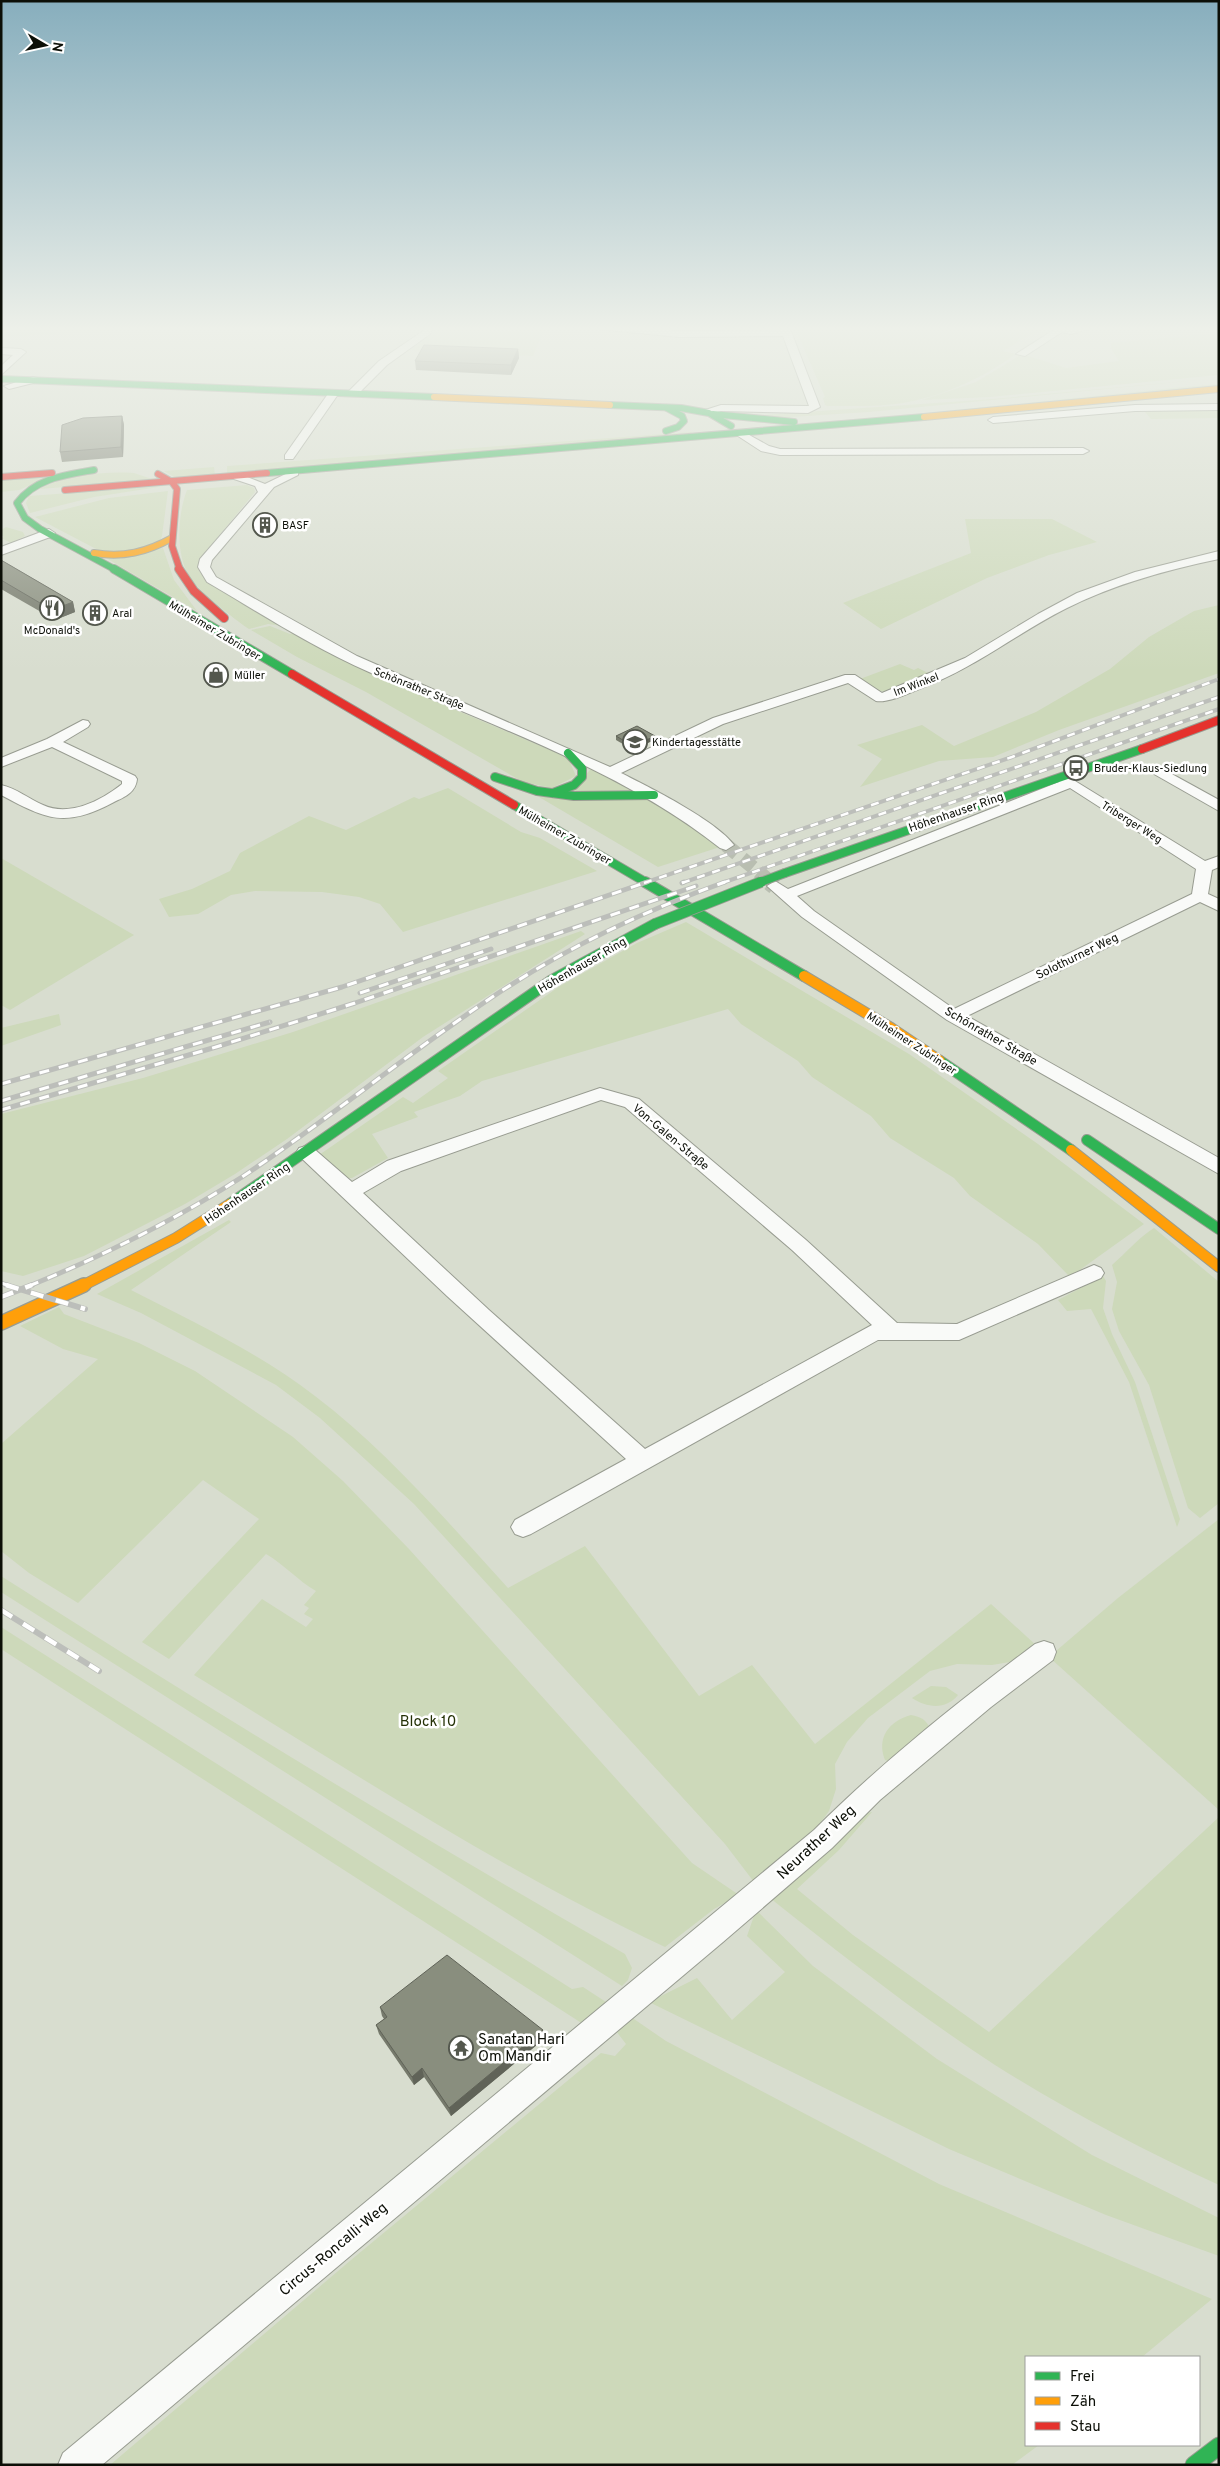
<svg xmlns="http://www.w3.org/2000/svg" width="1220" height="2466" font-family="Overpass,sans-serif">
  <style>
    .green { fill: #cdd9ba }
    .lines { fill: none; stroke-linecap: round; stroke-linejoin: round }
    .street-tunnel-far1 { stroke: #b9beb1; stroke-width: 14; stroke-dasharray: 14 7; stroke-linecap: butt }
    .street-tunnel { stroke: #b9beb1; stroke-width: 18; stroke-dasharray: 18 9; stroke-linecap: butt }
    .street-casing { stroke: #989c91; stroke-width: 2 }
    .fast-far3-casing { stroke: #989c91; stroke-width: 8 }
    .fast-far2-casing { stroke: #989c91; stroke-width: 10 }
    .fast-far1-casing { stroke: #989c91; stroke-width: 12 }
    .fast-casing { stroke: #989c91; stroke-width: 19 }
    .slow-far2-casing { stroke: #989c91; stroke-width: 8 }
    .slow-far1-casing { stroke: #989c91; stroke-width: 12 }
    .slow-casing { stroke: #989c91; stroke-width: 16 }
    .jam-far1-casing { stroke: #989c91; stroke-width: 8 }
    .jam-casing { stroke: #989c91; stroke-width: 10 }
    .street { fill: #f9faf8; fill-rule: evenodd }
    .fast-far3 { stroke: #30b455; stroke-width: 6 }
    .fast-far2 { stroke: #30b455; stroke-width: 8 }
    .fast-far1 { stroke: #30b455; stroke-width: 10 }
    .fast { stroke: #30b455; stroke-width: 17 }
    .slow-far2 { stroke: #ff9f0a; stroke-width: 6 }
    .slow-far1 { stroke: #ff9f0a; stroke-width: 10 }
    .slow { stroke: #ff9f0a; stroke-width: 13 }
    .jam-far1 { stroke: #e5322d; stroke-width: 6 }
    .jam { stroke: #e5322d; stroke-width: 8 }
    .rail-far2-casing { stroke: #bcbeba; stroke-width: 4 }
    .rail-far1-casing { stroke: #bcbeba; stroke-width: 5 }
    .rail-casing { stroke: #bcbeba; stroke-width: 6 }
    .rail-far2 { stroke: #fff; stroke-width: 2.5; stroke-dasharray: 8; stroke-linecap: butt }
    .rail-far1 { stroke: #fff; stroke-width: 3; stroke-dasharray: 10; stroke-linecap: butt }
    .rail { stroke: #fff; stroke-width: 4.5; stroke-dasharray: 13; stroke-linecap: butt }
    .fast-bridge-far1-casing { stroke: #989c91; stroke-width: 10; stroke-linecap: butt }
    .fast-bridge-casing { stroke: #989c91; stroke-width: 12; stroke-linecap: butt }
    .fast-bridge-far1 { stroke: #30b455; stroke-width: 8 }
    .fast-bridge { stroke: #30b455; stroke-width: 10 }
    .wall { fill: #767a6c }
    .shaded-wall { fill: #606358 }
    .building { fill: #898e7e; stroke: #606358 }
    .labels { text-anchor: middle; stroke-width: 5; stroke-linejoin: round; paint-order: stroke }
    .far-poi-label { font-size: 11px; fill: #0c0f07; stroke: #fff; text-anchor: start }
    .far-street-label { font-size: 11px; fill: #0c0f07; stroke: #fff }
    .street-label { font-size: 12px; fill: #0c0f07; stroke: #fff }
    .near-park-label { font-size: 15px; fill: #243106; stroke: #fff }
    .near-street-label { font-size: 15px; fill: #0c0f07; stroke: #fff }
    .near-poi-label { font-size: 15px; fill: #0c0f07; stroke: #fff; text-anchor: start }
  </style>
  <rect width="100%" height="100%" fill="#d8ddcf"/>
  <g class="green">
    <path d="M 1,326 L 195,326 L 1,337 Z"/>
    <path d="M 443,326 L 501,331 L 544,329 L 533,356 L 410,350 Z"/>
    <path d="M 794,326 L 1048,326 L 1049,328 L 1023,329 L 1046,330 L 1031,334 L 1003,351 L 1016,354 C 984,377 946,395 908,402 C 882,407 853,406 827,406 L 825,405 L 823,398 L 825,397 Z"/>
    <path d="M 1219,333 L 1219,375 L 990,397 L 922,400 L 976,382 L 1022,354 L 1066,368 L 1119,361 L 1111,348 L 1111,343 Z"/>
    <path d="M 1219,378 L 869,412 L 775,418 L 746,416 L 993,399 Z"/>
    <path d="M 1219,384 L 1219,387 L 922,413 L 1183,387 Z"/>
    <path d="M 1154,410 L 1219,410 L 1219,418 L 1151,419 L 1145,412 Z"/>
    <path d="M 691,432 L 692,433 L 227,475 L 227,466 Z"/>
    <path d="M 214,467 L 215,476 L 174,477 L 164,471 Z"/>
    <path d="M 134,473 L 155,480 L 39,489 C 66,475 104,471 134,473 Z"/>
    <path d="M 51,476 L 19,490 L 1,492 L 1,480 Z"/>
    <path d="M 247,485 L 254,488 L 255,492 L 213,543 L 215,543 L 199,565 L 199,571 L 210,582 L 283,626 L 268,624 L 249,629 C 234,619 197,590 189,576 C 175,553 178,513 187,490 Z"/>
    <path d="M 165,486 L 94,497 L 30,513 L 26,503 L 29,496 Z"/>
    <path d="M 168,491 L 162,536 L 160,541 L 139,553 L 100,551 L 35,517 L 109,498 Z"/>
    <path d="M 965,519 L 1052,519 L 1097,542 L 1049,555 L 987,578 L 881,629 L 843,603 L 971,553 Z"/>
    <path d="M 6,527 L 23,532 L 25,536 L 11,543 L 1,538 L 4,537 L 1,535 L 1,530 Z"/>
    <path d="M 163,548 L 174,580 L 197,611 L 106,558 Z"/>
    <path d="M 1219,605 L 1219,673 L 1059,730 L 993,757 L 939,761 L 860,787 L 882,759 L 857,745 L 922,725 L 954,746 L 1036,712 L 1110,669 L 1149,637 L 1194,611 Z"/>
    <path d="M 270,626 L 290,634 L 297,632 L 420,693 L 418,694 L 562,755 L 568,758 L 576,776 L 552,788 L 523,782 L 366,692 L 297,657 L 251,630 Z"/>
    <path d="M 900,664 L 914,670 L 918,668 L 932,675 L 888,692 L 878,691 L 860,679 Z"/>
    <path d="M 591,769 L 593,769 L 631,790 L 569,792 Z"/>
    <path d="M 448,788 L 521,832 L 540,838 L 597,871 L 403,932 L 380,904 L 359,897 L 322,892 L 255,891 L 231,895 L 198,914 L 169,917 L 159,899 L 192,889 L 230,871 L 240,853 L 309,816 L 346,830 L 414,797 L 419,799 Z"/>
    <path d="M 539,797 L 653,800 L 720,847 L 658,867 Z"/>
    <path d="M 1,858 L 134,935 L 10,1010 L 1,1005 Z"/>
    <path d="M 686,922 L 909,1054 L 1038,1144 L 1144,1224 L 1070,1277 L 1038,1244 L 970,1196 L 954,1178 L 890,1138 L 871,1116 L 812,1077 L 798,1061 L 741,1024 L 728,1009 L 482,1081 L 460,1096 L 414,1112 L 418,1117 L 372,1134 L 388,1158 L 352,1178 L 346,1178 L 319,1155 L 403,1097 L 413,1103 L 448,1078 L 438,1071 L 560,986 L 637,943 Z"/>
    <path d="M 581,931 L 585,934 L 423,1037 L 287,1139 L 235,1174 L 185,1204 L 84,1256 L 23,1276 L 1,1271 L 1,1114 L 143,1078 L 293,1032 Z"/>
    <path d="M 59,1014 L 61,1025 L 1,1046 L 1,1028 Z"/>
    <path d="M 229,1220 L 231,1222 L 131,1290 C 194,1322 259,1353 315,1396 C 387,1451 447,1521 508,1588 L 585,1546 L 699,1696 L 752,1665 L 815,1744 L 991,1604 L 1038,1647 L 1016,1661 L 992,1665 L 957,1664 L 930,1671 L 868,1718 L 847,1742 L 835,1764 L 836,1789 L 829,1811 L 813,1833 L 754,1882 L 725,1844 L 414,1504 L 320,1418 L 276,1385 L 141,1313 L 97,1294 Z"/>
    <path d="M 1154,1228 L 1219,1282 L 1219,1503 L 1200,1518 L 1188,1508 L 1149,1385 L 1119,1331 L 1112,1309 L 1117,1282 L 1112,1265 C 1127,1252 1138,1238 1154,1228 Z"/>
    <path d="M 1103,1276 L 1106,1281 L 1103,1308 L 1112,1334 L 1135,1382 L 1180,1519 L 1177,1527 L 1129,1382 L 1091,1309 L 1067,1311 L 1058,1300 Z"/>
    <path d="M 59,1307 L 64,1314 L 139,1343 L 195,1371 L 293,1437 L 343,1481 L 409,1549 L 692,1863 L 739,1895 L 714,1909 L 665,1947 C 501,1870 348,1769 194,1675 L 262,1599 L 306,1627 L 313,1619 L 304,1614 L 309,1608 L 304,1605 L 316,1591 C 297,1580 285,1565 266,1554 L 169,1659 L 142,1642 L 259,1519 L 203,1480 L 78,1603 L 29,1573 L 1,1551 L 1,1444 L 98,1359 L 63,1349 L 20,1326 Z"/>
    <path d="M 1219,1519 L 1219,1810 L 1049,1657 L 1118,1598 Z"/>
    <path d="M 1,1576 C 206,1707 414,1834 625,1954 L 632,1968 L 628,1980 L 622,1986 L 1,1592 Z"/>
    <path d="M 1,1627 L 572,1989 L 583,1987 L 606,2002 L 583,2024 L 1,1649 Z"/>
    <path d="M 931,1686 L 946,1687 L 958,1695 C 946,1710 927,1708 912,1698 Z"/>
    <path d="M 911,1715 C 921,1717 926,1719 930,1729 L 896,1764 L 885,1760 C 876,1738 889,1721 911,1715 Z"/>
    <path d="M 872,1812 L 839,1850 L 797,1889 L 853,1935 L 989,2032 L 1219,1817 L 1219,2185 C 1143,2150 1066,2110 995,2065 C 917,2014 843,1956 770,1898 L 862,1814 Z"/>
    <path d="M 756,1910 L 813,1966 L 937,2059 L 1092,2155 L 1219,2218 L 1219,2256 L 1106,2215 L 949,2149 L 649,2002 L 697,1978 L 732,2020 L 785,1972 L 747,1936 Z"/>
    <path d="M 631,2017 L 666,2041 L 939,2184 L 1212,2299 L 1142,2357 L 1026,2357 L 1026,2445 L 1039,2445 L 1012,2465 L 110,2465 L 351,2260 L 601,2053 L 615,2056 L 626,2044 L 616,2031 Z"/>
  </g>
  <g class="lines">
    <path class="street-tunnel-far1" d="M 726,845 L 772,883"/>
    <path class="street-tunnel" d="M 770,882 L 775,886"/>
    <defs>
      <g id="street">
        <path d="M 424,326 L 434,326 L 430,334 L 387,365 L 357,395 L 349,395 L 349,391 L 379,361 L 423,331 Z"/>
        <path d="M 592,326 L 622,326 L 679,331 L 781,330 L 779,326 L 789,326 L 820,407 L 808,413 L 721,411 L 704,415 L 699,412 L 721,405 L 809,406 L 783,336 L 679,337 L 597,329 Z"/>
        <path d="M 1060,326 L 1071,328 L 1098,326 L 1071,334 L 1062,332 L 1025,356 L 1016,354 Z"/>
        <path d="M 1,348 L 21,349 L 26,352 L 1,375 L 1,366 L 13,355 L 1,354 Z"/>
        <path d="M 33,377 L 37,378 L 37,382 L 9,389 L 4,386 Z"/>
        <path d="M 334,390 L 339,393 L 293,459 L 285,459 L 285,455 L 330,391 Z"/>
        <path d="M 1219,404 L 1219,410 L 1135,411 L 993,423 L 988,420 L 993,417 L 1135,405 Z"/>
        <path d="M 742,431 L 769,446 L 780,449 L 1083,448 L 1089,451 L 1083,454 L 780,455 L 761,451 L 738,436 L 737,434 Z"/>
        <path d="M 294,470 L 298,471 L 298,475 L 274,487 L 212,560 L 210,567 L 216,577 L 357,656 L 610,767 L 713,718 L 845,675 L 855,675 L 882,693 L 965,658 L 1038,614 L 1077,593 L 1135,572 L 1219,551 L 1219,559 C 1166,570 1115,584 1067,608 C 1021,631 981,663 934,683 C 920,688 889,704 876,701 L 848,683 L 723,724 L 621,773 C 649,787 717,821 734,845 L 726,850 L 720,848 C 621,769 485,723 369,672 C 312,647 260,613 207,582 L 198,567 L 200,559 L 258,492 L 255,486 L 234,479 L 234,475 L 242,475 L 265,484 Z"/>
        <path d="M 49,529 L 55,533 L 53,536 L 1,555 L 1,547 Z"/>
        <path d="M 83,720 L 88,721 L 90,724 L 88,727 L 63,742 L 135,776 L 137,779 C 136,792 125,797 114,802 C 65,828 48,820 1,795 L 1,785 C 16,788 29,799 43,805 C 69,817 101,801 122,784 L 122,781 L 52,747 L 1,767 L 1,758 L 47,739 Z"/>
        <path d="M 1159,767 L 1219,800 L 1219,811 L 1154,774 L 1152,771 Z"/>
        <path d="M 1062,773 L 1205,861 L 1219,856 L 1219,867 L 1212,870 L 1208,894 L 1219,899 L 1219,911 L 1200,902 L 967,1016 L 1219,1158 L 1219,1174 L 947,1020 L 802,917 L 767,886 L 775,881 L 788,889 L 1059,782 L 1055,777 ZM 1070,788 L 1196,869 L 1192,894 L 954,1009 L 814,911 L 797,896 Z"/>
        <path d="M 600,1088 L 639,1099 L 806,1240 L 897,1323 L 957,1324 L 1087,1268 L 1094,1265 L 1101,1268 L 1104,1273 L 1101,1278 L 959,1340 L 878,1340 L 531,1534 L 523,1537 L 515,1534 L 511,1527 L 515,1520 L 626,1459 L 447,1296 L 296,1153 L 299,1148 L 306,1146 L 313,1148 L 352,1182 L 387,1161 ZM 601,1100 L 625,1107 L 792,1250 L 872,1325 L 645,1449 L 489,1310 L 363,1193 L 401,1171 Z"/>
        <path d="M 1044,1641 L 1053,1644 L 1056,1652 L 1053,1660 L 991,1707 L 880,1800 L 832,1848 L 723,1942 L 102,2465 L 58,2465 L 63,2453 L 814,1830 C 882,1762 958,1702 1035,1644 Z"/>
      </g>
      <g id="fast-far3">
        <path d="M 1,379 L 434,397"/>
        <path d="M 610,405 L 681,408 L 709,413 L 731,426"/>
        <path d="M 713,414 L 794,422"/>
        <path d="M 666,431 L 678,427 L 684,421 L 682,416 L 667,408"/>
        <path d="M 94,470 C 65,475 36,478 17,503 L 25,518 L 40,529 L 116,570"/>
        <path d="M 267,473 L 924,417"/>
      </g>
      <g id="fast-far2">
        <path d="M 114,569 L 292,674"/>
        <path d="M 495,777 L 537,791 L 574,796 L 654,795"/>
        <path d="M 553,793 L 574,785 L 582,777 L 582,768 L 568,753"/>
        <path d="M 514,805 L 647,883"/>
        <path d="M 785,873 L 1142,749"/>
      </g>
      <g id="fast-far1">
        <path d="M 645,882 L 804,976"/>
        <path d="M 940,1061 L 1071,1150"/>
        <path d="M 1087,1140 L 1219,1229"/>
        <path d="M 230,1204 L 552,980 L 655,924"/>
      </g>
      <path id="fast" d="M 1194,2465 L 1219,2446"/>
      <g id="slow-far2">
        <path d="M 434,397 L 610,405"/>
        <path d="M 924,417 L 1219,389"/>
        <path d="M 94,553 C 123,558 147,552 172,538"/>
      </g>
      <g id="slow-far1">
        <path d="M 804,976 L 891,1028 L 940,1061"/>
        <path d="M 1071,1150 L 1219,1267"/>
        <path d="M 82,1286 L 176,1238 L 230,1204"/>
      </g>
      <path id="slow" d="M 1,1323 L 84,1285"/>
      <g id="jam-far1">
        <path d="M 158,474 L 172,482 L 177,489 L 172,546 L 180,570"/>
        <path d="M 1,477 L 52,473"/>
        <path d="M 65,490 L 267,473"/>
      </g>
      <g id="jam">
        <path d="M 179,569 L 194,591 L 224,618"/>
        <path d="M 292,674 L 514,805"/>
        <path d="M 1142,749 L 1219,720"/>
      </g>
    </defs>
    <use href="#street" class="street-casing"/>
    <use href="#fast-far3" class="fast-far3-casing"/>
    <use href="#fast-far2" class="fast-far2-casing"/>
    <use href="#fast-far1" class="fast-far1-casing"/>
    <use href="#fast" class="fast-casing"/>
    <use href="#slow-far2" class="slow-far2-casing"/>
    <use href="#slow-far1" class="slow-far1-casing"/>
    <use href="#slow" class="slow-casing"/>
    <use href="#jam-far1" class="jam-far1-casing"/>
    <use href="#jam" class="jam-casing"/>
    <use href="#street" class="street"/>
    <use href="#fast-far3" class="fast-far3"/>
    <use href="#fast-far2" class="fast-far2"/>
    <use href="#fast-far1" class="fast-far1"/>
    <use href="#fast" class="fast"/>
    <use href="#slow-far2" class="slow-far2"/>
    <use href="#slow-far1" class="slow-far1"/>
    <use href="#slow" class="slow"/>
    <use href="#jam-far1" class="jam-far1"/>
    <use href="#jam" class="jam"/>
    <defs>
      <g id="rail-far2">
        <path d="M 644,883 L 1012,757 L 1219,679"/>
        <path d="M 682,883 L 1219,697"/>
        <path d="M 722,883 L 1219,709"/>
      </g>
      <g id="rail-far1">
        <path d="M 682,883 L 684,882"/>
        <path d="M 360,993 L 491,949"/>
        <path d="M 1,1084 L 342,987 L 647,882"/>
        <path d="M 1,1101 L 270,1022"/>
        <path d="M 1,1110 L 216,1047 L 355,1003 L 696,886"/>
        <path d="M 1,1283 L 10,1286"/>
        <path d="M 29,1286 C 103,1256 175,1220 242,1177 C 332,1117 415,1047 506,988 C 574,944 649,909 725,882"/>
      </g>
      <g id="rail">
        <path d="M 6,1285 L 85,1309"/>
        <path d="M 1,1297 L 32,1285"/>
        <path d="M 1,1610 L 99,1671"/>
      </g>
    </defs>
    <use href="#rail-far2" class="rail-far2-casing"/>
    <use href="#rail-far1" class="rail-far1-casing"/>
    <use href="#rail" class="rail-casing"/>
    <use href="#rail-far2" class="rail-far2"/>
    <use href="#rail-far1" class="rail-far1"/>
    <use href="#rail" class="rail"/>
    <defs>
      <path id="fast-bridge-far1" d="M 758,883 L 785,873"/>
      <path id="fast-bridge" d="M 655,924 L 761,882"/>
    </defs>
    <use href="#fast-bridge-far1" class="fast-bridge-far1-casing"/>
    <use href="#fast-bridge" class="fast-bridge-casing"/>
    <use href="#fast-bridge-far1" class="fast-bridge-far1"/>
    <use href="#fast-bridge" class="fast-bridge"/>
  </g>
  <g class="wall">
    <path d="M 518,349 L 519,358 L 511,375 L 416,370 L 415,361 Z"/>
    <path d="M 122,416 L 124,425 L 123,457 L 62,462 L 60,452 Z"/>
    <path d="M 1,560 L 73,602 L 75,612 L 55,620 L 1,589 Z"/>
    <path d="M 616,736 L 655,736 L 654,740 L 633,750 L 616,740 Z"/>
    <path d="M 380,2007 L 543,2030 L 544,2039 L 451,2116 L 424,2077 L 414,2085 L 379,2034 L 376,2025 L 384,2019 L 382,2016 Z"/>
  </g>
  <g class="shaded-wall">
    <path d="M 518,349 L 519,358 L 511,375 L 511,365 Z"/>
    <path d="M 122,416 L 124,425 L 123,457 L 121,447 Z"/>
    <path d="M 73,602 L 75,612 L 55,620 L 52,610 Z"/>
    <path d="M 655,736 L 654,740 L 633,750 L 633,746 Z"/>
    <path d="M 543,2030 L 544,2039 L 451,2116 L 449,2108 Z"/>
    <path d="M 422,2068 L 424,2077 L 414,2085 L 412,2077 Z"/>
  </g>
  <g class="building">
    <path d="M 424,345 L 518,349 L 511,365 L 415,361 Z"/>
    <path d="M 122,416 L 121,447 L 60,452 L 62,425 L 83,418 Z"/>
    <path d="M 1,560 L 73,602 L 52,610 L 1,580 Z"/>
    <path d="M 637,726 L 655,736 L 633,746 L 616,736 Z"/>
    <path d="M 447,1955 L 543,2030 L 449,2108 L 422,2068 L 412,2077 L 376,2025 L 387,2017 L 380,2007 Z"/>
  </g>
  <linearGradient id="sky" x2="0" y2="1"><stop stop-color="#87aebd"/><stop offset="0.49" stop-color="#edf0e9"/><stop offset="1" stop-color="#edf0e9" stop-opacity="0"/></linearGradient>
  <rect width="1220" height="671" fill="url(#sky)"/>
  <defs>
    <symbol id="building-ring" viewBox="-11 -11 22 22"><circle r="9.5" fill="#fff" stroke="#53574d" stroke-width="1.5"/><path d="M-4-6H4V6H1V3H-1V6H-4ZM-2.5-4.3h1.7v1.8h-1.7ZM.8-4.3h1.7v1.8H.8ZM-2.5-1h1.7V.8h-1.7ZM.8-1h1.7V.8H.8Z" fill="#53574d"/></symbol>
    <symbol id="restaurant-ring" viewBox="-11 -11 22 22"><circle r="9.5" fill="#fff" stroke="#53574d" stroke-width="1.5"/><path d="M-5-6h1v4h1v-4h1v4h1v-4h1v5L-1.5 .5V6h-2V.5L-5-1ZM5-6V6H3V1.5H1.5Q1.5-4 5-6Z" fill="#53574d"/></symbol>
    <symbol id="shop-ring" viewBox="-11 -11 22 22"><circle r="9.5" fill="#fff" stroke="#53574d" stroke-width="1.5"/><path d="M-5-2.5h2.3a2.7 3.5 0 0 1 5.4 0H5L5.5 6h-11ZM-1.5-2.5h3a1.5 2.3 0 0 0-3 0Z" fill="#53574d"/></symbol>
    <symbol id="school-ring" viewBox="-11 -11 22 22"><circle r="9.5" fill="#fff" stroke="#53574d" stroke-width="1.5"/><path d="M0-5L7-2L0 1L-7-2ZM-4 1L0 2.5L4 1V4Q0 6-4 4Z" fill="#53574d"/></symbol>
    <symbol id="bus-ring" viewBox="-11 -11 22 22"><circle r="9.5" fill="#fff" stroke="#53574d" stroke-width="1.5"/><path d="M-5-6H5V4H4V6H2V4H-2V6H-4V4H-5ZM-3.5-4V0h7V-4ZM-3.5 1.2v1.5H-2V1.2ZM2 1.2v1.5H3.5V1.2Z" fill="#53574d"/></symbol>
    <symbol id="temple-ring" viewBox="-11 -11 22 22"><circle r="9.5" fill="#fff" stroke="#53574d" stroke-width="1.5"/><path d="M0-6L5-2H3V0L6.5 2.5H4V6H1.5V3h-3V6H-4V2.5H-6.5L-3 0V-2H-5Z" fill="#53574d"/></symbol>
  </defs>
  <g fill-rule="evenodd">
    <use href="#building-ring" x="251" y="511" width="28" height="28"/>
    <use href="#restaurant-ring" x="38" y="594" width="28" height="28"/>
    <use href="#building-ring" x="81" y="599" width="28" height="28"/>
    <use href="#shop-ring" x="202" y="661" width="28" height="28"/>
    <use href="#school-ring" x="621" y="728" width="28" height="28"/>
    <use href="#bus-ring" x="1062" y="754" width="28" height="28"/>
    <use href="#temple-ring" x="447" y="2034" width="28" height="28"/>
  </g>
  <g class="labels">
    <g class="far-poi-label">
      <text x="282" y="529">BASF</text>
      <text x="112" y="617">Aral</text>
      <text x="52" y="634" text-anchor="middle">McDonald's</text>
      <text x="234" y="679">Müller</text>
      <text x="652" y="746">Kindertagesstätte</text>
      <text x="1094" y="772">Bruder-Klaus-Siedlung</text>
    </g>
    <g class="far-street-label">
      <text transform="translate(215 630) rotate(31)" y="4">Mülheimer Zubringer</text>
      <text transform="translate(916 684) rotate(-21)" y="4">Im Winkel</text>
      <text transform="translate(419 688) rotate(22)" y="4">Schönrather Straße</text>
      <text transform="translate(1132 822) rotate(32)" y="4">Triberger Weg</text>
      <text transform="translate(565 835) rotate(30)" y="4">Mülheimer Zubringer</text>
      <text transform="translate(912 1043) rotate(33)" y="4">Mülheimer Zubringer</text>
    </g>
    <g class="street-label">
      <text transform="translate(956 812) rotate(-19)" y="4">Höhenhauser Ring</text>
      <text transform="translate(1077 956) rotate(-26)" y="4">Solothurner Weg</text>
      <text transform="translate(582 965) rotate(-30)" y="4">Höhenhauser Ring</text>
      <text transform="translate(991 1036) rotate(30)" y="4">Schönrather Straße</text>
      <text transform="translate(671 1137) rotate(40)" y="4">Von-Galen-Straße</text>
      <text transform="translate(247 1193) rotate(-34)" y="4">Höhenhauser Ring</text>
    </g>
    <g class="near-park-label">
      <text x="428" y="1726">Block 10</text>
    </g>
    <g class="near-street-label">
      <text transform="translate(816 1842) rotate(-43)" y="5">Neurather Weg</text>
      <text transform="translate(333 2249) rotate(-40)" y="5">Circus-Roncalli-Weg</text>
    </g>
    <g class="near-poi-label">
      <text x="478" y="2044">Sanatan Hari<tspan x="478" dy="17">Om Mandir</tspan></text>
    </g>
  </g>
  <rect width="1220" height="2466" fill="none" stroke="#0c0f07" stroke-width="5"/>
  <rect x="1025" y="2356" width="175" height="90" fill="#ffffff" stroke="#9e9f9c"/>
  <rect x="1035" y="2372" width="25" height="8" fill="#30b455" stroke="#9e9f9c"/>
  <text x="1070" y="2381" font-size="15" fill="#0c0f07">Frei</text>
  <rect x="1035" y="2397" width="25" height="8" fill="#ff9f0a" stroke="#9e9f9c"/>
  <text x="1070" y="2406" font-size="15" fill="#0c0f07">Zäh</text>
  <rect x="1035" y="2422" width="25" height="8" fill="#e5322d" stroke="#9e9f9c"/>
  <text x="1070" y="2431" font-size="15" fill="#0c0f07">Stau</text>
  <g transform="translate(45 45) rotate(99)" stroke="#ffffff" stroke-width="4" paint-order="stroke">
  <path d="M0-4L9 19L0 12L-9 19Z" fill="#0c0f07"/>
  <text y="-8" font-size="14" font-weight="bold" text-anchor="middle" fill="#0c0f07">N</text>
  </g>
</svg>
